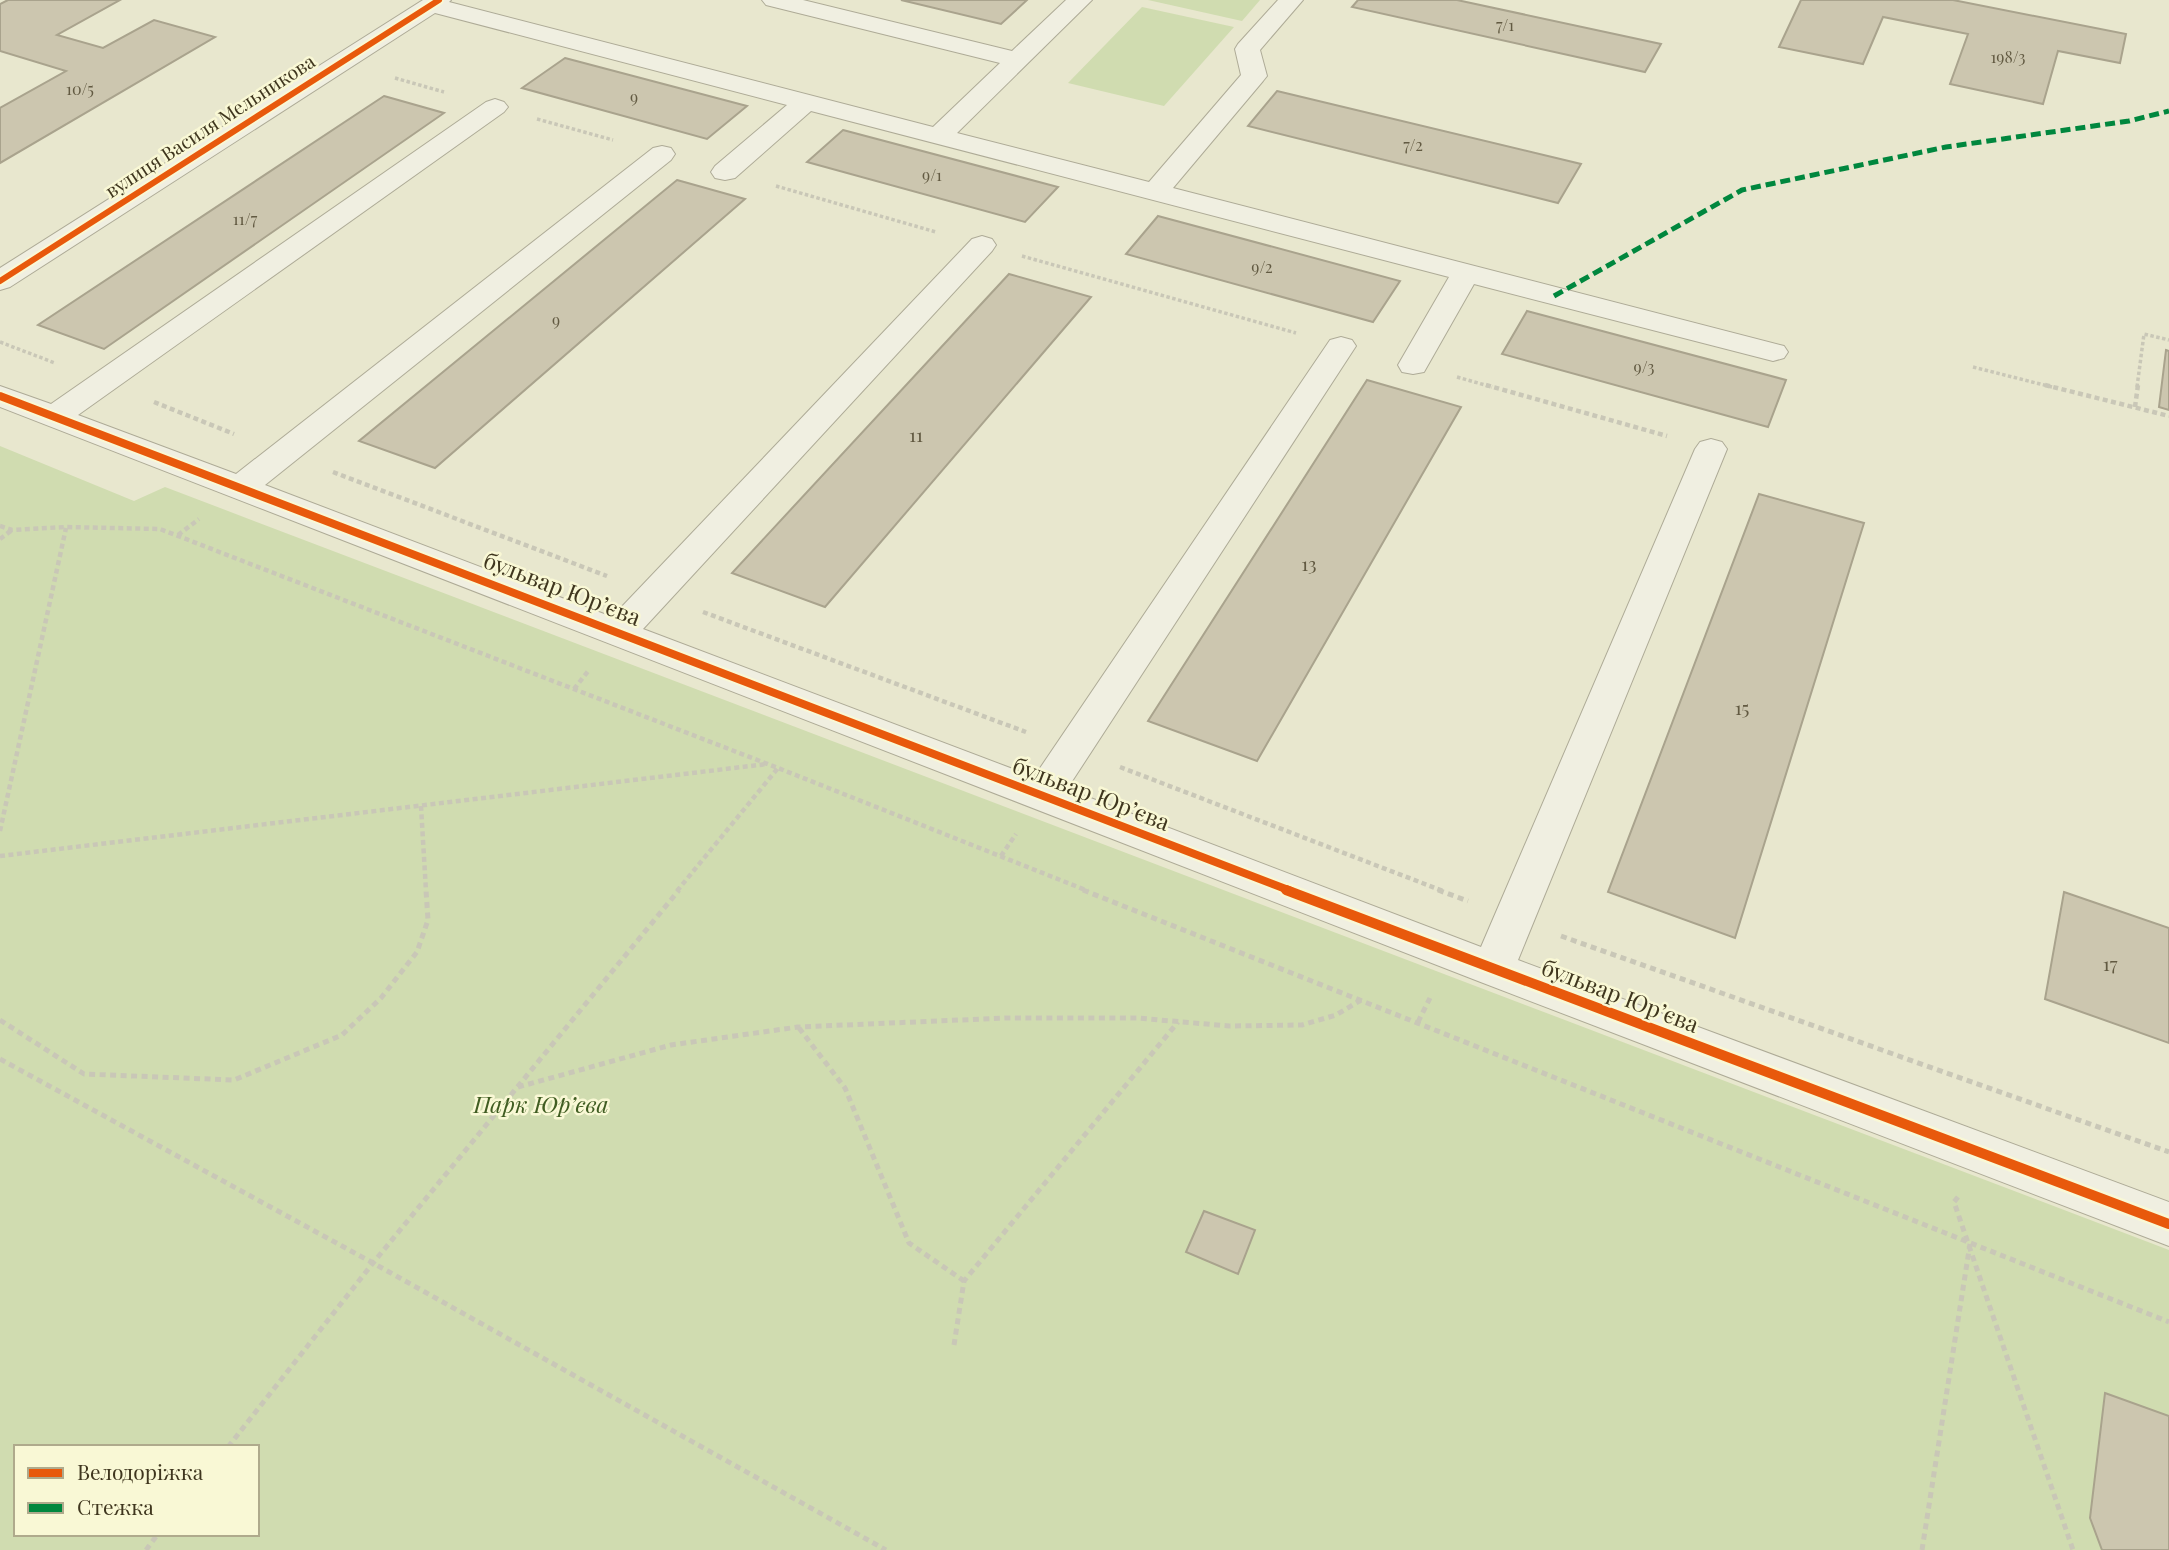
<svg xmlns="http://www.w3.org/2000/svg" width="2169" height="1550" font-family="'Playfair Display',serif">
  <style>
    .green { fill: #d0dcb0; fill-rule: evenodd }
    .building { fill: #ccc6af; stroke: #a9a38d; stroke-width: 2 }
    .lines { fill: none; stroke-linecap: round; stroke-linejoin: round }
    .minor-casing { stroke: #aeab97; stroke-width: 2 }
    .path-far2 { stroke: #c9c7b7; stroke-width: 3.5; stroke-dasharray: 3.5 2.5; stroke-linecap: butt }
    .path-far1 { stroke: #c9c7b7; stroke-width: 4.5; stroke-dasharray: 5 3.5; stroke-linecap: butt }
    .path { stroke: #c9c7b7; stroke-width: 5; stroke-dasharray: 6 4.5; stroke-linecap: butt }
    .minor { fill: #f0efe1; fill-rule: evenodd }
    .quiet { stroke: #00873e; stroke-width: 5; stroke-dasharray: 10 5; stroke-linecap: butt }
    .cycleway-far2-casing { stroke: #f9f8d5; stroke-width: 10 }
    .cycleway-far1-casing { stroke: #f9f8d5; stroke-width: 12 }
    .cycleway-casing { stroke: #f9f8d5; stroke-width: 15 }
    .cycleway-far2 { stroke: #e8590c; stroke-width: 6 }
    .cycleway-far1 { stroke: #e8590c; stroke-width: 8 }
    .cycleway { stroke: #e8590c; stroke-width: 10 }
    .labels { text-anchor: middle; stroke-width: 5; stroke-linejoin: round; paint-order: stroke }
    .far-number-label { font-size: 16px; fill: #625a42 }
    .far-street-label { font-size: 19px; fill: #3f361e; stroke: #f9f8d5 }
    .number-label { font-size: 19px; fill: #625a42 }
    .street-label { font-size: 23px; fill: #3f361e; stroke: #f9f8d5 }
    .park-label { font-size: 23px; font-style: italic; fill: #405d22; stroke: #f9f8d5 }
  </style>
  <rect width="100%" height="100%" fill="#e8e7ce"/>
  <g class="green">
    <path d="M 1148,0 L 1260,0 L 1242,21 Z"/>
    <path d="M 1142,7 L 1234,27 L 1164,106 L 1068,83 Z"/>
    <path d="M 0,446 L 134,501 L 165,487 L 2169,1250 L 2169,1550 L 0,1550 ZM 16,1447 L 257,1447 L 257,1534 L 16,1534 Z"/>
  </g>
  <g class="building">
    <path d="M 8,0 L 120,0 L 57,35 L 103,48 L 154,20 L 215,37 L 0,163 L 0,108 L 66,71 L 0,51 L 0,4 Z"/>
    <path d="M 901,0 L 1027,0 L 1001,24 Z"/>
    <path d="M 1358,0 L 1457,0 L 1661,44 L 1645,72 L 1352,7 Z"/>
    <path d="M 1801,0 L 1953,0 L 2126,34 L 2120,63 L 2058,51 L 2043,104 L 1950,84 L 1968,34 L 1883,17 L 1863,64 L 1779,47 Z"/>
    <path d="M 565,58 L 747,106 L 707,139 L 522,88 Z"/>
    <path d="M 1277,91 L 1581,164 L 1558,203 L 1248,126 Z"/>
    <path d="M 384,96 L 444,113 L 104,349 L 38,325 Z"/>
    <path d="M 843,130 L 1058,187 L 1025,222 L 807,162 Z"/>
    <path d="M 677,180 L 745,199 L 435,468 L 359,441 Z"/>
    <path d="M 1158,216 L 1400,281 L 1373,322 L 1126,254 Z"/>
    <path d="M 1009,274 L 1091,297 L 825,607 L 732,573 Z"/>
    <path d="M 1527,311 L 1786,380 L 1768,427 L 1502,354 Z"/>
    <path d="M 2166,350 L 2169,351 L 2169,410 L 2159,407 Z"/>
    <path d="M 1367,380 L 1461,407 L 1257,761 L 1148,721 Z"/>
    <path d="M 1759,494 L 1864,523 L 1735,938 L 1608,892 Z"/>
    <path d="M 2064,892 L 2169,928 L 2169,1043 L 2045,999 Z"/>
    <path d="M 1204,1211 L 1255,1230 L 1238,1274 L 1186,1252 Z"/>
    <path d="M 2105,1393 L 2169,1416 L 2169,1550 L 2102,1550 L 2090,1518 Z"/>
  </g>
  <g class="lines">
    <defs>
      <g id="minor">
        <path d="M 423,0 L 451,0 L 449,2 L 933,127 L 1000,63 L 766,5 L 762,0 L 803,0 L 1012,51 L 1066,0 L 1092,0 L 957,133 L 1149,182 L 1241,75 L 1235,49 L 1238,44 L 1278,0 L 1303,0 L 1260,50 L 1267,76 L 1263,81 L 1173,188 L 1784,346 L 1788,352 L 1784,358 L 1773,361 L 1474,284 L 1424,372 L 1413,374 L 1402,372 L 1398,365 L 1449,277 L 811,111 L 735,178 L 725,180 L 715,178 L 711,172 L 715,166 L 787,105 L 435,13 L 10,287 L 0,290 L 0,268 Z"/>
        <path d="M 495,99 L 504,102 L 508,107 L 504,112 L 78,415 L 236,474 L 653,148 L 662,146 L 671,148 L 675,154 L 671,160 L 265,485 L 612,617 L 972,239 L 982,236 L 992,239 L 996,245 L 992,251 L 643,629 L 1034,777 L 1330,340 L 1341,337 L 1352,340 L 1356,346 L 1067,789 L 1481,947 L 1695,449 L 1700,442 L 1711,439 L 1722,442 L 1727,449 L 1518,960 L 2169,1202 L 2169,1246 L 1478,981 L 0,407 L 0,386 L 51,404 L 486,102 Z"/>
      </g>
    </defs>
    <use href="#minor" class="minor-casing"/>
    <g class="path-far2">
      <path d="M 395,78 L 444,92"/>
      <path d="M 537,119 L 613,140"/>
      <path d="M 776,186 L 936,232"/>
      <path d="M 1022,256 L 1296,333"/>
      <path d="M 0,342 L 55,363"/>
      <path d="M 1973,367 L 2052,387"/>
      <path d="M 1457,377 L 1492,387"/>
      <path d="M 2137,387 L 2144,334 L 2169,340"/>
    </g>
    <g class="path-far1">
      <path d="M 1486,385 L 1667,436"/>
      <path d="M 2045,385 L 2169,416"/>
      <path d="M 154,402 L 234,434"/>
      <path d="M 2135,407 L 2138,385"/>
      <path d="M 333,472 L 607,576"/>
      <path d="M 0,526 L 12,530 L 66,527 L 160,529 L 778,768 L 1088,891"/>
      <path d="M 178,535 L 199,519"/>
      <path d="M 0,539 L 12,530"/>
      <path d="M 703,612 L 1026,732"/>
      <path d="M 574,689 L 589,670"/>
      <path d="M 1120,767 L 1443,891"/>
      <path d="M 421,806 L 426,891"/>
      <path d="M 0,831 L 66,528"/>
      <path d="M 0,856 L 767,764"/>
      <path d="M 1001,856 L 1016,834"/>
      <path d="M 677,891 L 778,768"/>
    </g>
    <g class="path">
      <path d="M 1083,890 L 2169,1322"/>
      <path d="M 1438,890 L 1468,901"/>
      <path d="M 1561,936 L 2169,1152"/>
      <path d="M 0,1020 L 84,1074 L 234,1080 L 342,1035 L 381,998 L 417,952 L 428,920 L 426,890"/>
      <path d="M 1418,1022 L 1430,998"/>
      <path d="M 799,1028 L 845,1088 L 909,1243 L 964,1281"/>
      <path d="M 0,1059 L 373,1263 L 886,1550"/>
      <path d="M 518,1087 L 671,1045 L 798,1027 L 1007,1018 L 1137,1018 L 1229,1026 L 1302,1025 L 1336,1015 L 1361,1000"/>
      <path d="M 1958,1197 L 1954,1202 L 2073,1550"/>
      <path d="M 954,1345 L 964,1281 L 1178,1022"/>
      <path d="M 228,1447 L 373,1263 L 679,890"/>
      <path d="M 146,1550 L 158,1534"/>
      <path d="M 1922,1550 L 1970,1244"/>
    </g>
    <use href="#minor" class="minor"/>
    <path class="quiet" d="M 1554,296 L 1742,190 L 1946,147 L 2129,121 L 2169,111"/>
    <defs>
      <path id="cycleway-far2" d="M 0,281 L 439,0"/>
      <path id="cycleway-far1" d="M 0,396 L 1291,891"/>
      <path id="cycleway" d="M 1286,890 L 2169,1224"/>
    </defs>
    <use href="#cycleway-far2" class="cycleway-far2-casing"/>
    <use href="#cycleway-far1" class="cycleway-far1-casing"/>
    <use href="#cycleway" class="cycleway-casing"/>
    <use href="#cycleway-far2" class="cycleway-far2"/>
    <use href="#cycleway-far1" class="cycleway-far1"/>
    <use href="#cycleway" class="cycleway"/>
  </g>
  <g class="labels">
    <g class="far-number-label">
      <text x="1505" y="31">7/1</text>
      <text x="2008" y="63">198/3</text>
      <text x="80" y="95">10/5</text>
      <text x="634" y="103">9</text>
      <text x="1413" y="151">7/2</text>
      <text x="932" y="181">9/1</text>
      <text x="245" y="225">11/7</text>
      <text x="1262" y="273">9/2</text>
      <text x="556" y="326">9</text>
      <text x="1644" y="373">9/3</text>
    </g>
    <g class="far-street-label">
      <text transform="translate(210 126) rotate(-33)" y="7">вулиця Василя Мельникова</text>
    </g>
    <g class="number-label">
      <text x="916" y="442">11</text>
      <text x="1309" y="571">13</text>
      <text x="1742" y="715">15</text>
      <text x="2110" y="971">17</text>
    </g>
    <g class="street-label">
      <text transform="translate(562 589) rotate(21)" y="8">бульвар Юрʼєва</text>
      <text transform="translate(1091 794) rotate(21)" y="8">бульвар Юрʼєва</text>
      <text transform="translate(1620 996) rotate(21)" y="8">бульвар Юрʼєва</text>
    </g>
    <g class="park-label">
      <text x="541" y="1113">Парк Юр’єва</text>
    </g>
  </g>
  <rect x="14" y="1445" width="245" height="91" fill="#f9f8d5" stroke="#afaa8c" stroke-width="2"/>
  <rect x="28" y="1468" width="35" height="10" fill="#e8590c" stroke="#afaa8c" stroke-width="2"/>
  <text x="77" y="1480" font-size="21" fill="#3f361e">Велодоріжка</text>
  <rect x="28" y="1503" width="35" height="10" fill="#00873e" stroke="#afaa8c" stroke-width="2"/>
  <text x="77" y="1515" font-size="21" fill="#3f361e">Стежка</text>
</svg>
